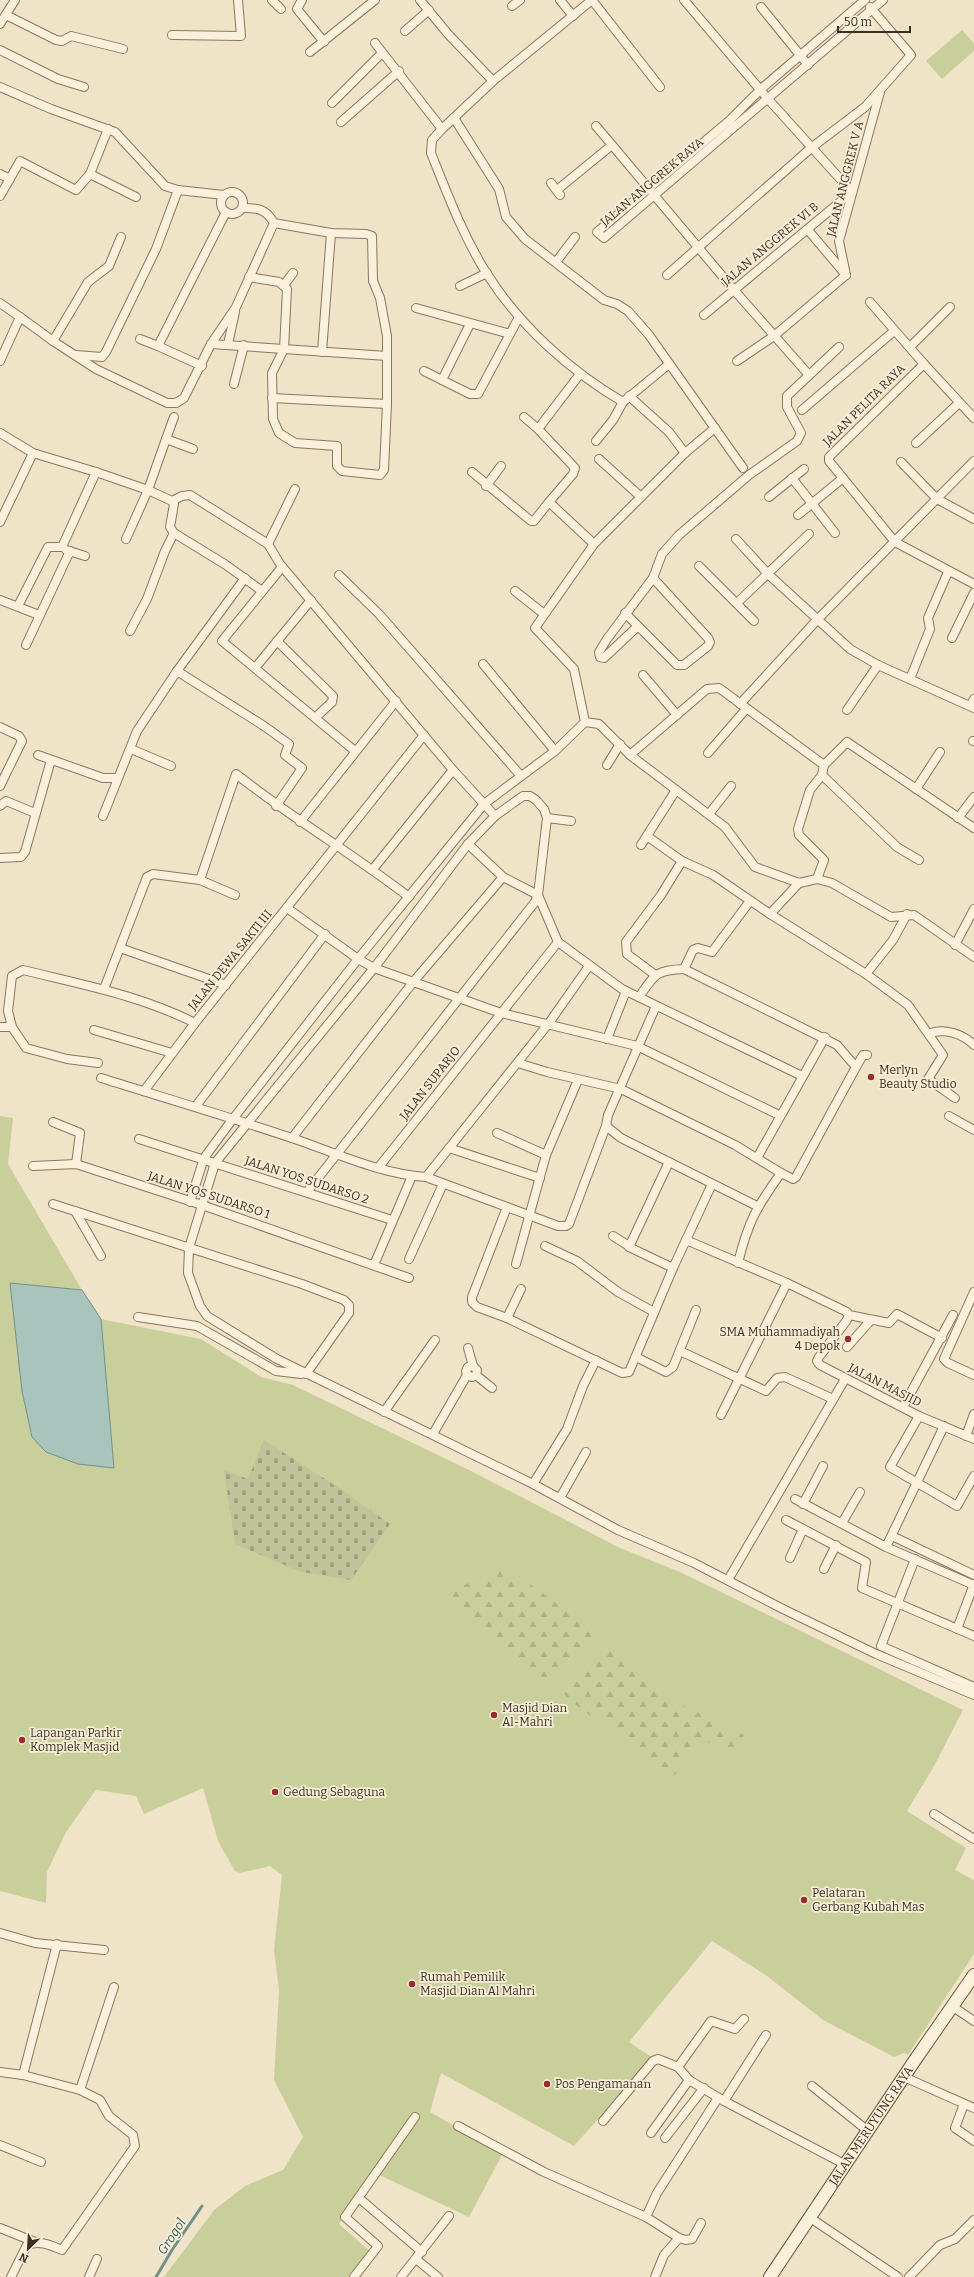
<svg xmlns="http://www.w3.org/2000/svg" width="974" height="2277" font-family="Bitter,serif">
  <style>
    .green { fill: #c9cf9b }
    .forest { fill: url(#forest-firs) }
    .cemetery { fill: url(#cemetery-stones) }
    .water { fill: #a9c4bc; stroke: #6f938a }
    .lines { fill: none; stroke-linecap: round; stroke-linejoin: round }
    .stream { stroke: #6f938a; stroke-width: 3 }
    .minor-casing { stroke: #8d765c; stroke-width: 10 }
    .secondary-casing { stroke: #6f573f; stroke-width: 14 }
    .minor { stroke: #faf1dc; stroke-width: 8 }
    .secondary { stroke: #faf1dc; stroke-width: 12 }
    .poi-dot { fill: #9e2a2b; stroke: #f7eed8; stroke-width: 1.5 }
    .labels { text-anchor: middle; stroke-width: 3.5; stroke-linejoin: round; paint-order: stroke }
    .street-label { font-size: 12px; fill: #3d2e20; stroke: #f7eed8 }
    .poi-label { font-size: 12px; fill: #3d2e20; stroke: #f7eed8; text-anchor: start }
    .water-label { font-size: 13px; font-style: italic; fill: #2f5d5a; stroke: #f7eed8 }
  </style>
  <defs>
    <pattern id="forest-firs" width="22" height="20" patternUnits="userSpaceOnUse"><rect width="22" height="20" fill="#c9cf9b"/><path d="M5 1l3.5 6h-7zM16 11l3.5 6h-7z" fill="#aeb285"/></pattern>
    <pattern id="cemetery-stones" width="16" height="16" patternUnits="userSpaceOnUse"><rect width="16" height="16" fill="#bfc49a"/><path d="M2 7V4a2 2 0 0 1 4 0v3zM10 15v-3a2 2 0 0 1 4 0v3z" fill="#9ca07d"/></pattern>
  </defs>
  <rect width="100%" height="100%" fill="#f0e4c8"/>
  <g class="green">
    <path d="M 962,30 L 974,43 L 974,51 L 942,79 L 926,61 Z"/>
    <path d="M 0,1116 L 13,1118 L 8,1164 L 82,1290 L 101,1319 L 201,1339 L 261,1377 L 293,1385 L 471,1471 L 620,1548 L 680,1572 L 963,1710 L 933,1768 L 907,1811 L 966,1848 L 955,1870 L 974,1880 L 974,1954 L 908,2055 L 904,2053 L 894,2057 L 823,2020 L 767,1976 L 712,1941 L 629,2042 L 653,2058 L 574,2146 L 441,2073 L 430,2112 L 503,2153 L 469,2217 L 375,2173 L 339,2224 L 373,2254 L 351,2277 L 164,2277 L 214,2210 L 245,2186 L 283,2170 L 303,2137 L 274,2080 L 279,1990 L 274,1950 L 282,1875 L 270,1866 L 240,1873 L 235,1871 L 218,1841 L 203,1788 L 144,1814 L 136,1796 L 96,1790 L 66,1832 L 47,1872 L 46,1903 L 0,1891 Z"/>
  </g>
  <g class="forest">
    <path d="M 504,1565 L 599,1634 L 549,1683 L 443,1596 Z"/>
    <path d="M 605,1644 L 684,1706 L 744,1735 L 734,1753 L 711,1742 L 687,1748 L 675,1775 L 665,1776 L 638,1750 L 576,1705 L 564,1694 Z"/>
  </g>
  <path class="cemetery" d="M 264,1440 L 339,1488 L 390,1524 L 351,1580 L 301,1572 L 235,1544 L 224,1470 L 248,1479 Z"/>
  <path class="water" d="M 10,1283 L 82,1290 L 101,1319 L 114,1468 L 78,1464 L 46,1452 L 32,1437 L 22,1391 Z"/>
  <g class="lines">
    <path class="stream" d="M 156,2277 L 172,2250 L 202,2206"/>
    <defs>
      <g id="minor">
        <path d="M 272,0 L 281,9"/>
        <path d="M 302,0 L 297,9 L 324,42"/>
        <path d="M 420,0 L 448,34 L 493,81"/>
        <path d="M 560,0 L 573,16"/>
        <path d="M 592,0 L 493,81 L 442,129 L 432,140 L 431,153 C 447,193 463,236 487,274 C 520,326 570,371 623,402 L 669,364"/>
        <path d="M 592,0 L 660,87"/>
        <path d="M 684,0 L 768,99 L 852,192 L 704,315"/>
        <path d="M 865,0 L 761,89 L 730,120 L 597,232 L 604,238 L 883,0"/>
        <path d="M 512,6 L 520,0"/>
        <path d="M 761,7 L 808,65"/>
        <path d="M 6,15 L 56,40 L 62,41 L 71,36 L 123,49"/>
        <path d="M 0,24 L 15,0"/>
        <path d="M 405,31 L 429,10"/>
        <path d="M 172,35 L 241,36 L 238,0"/>
        <path d="M 375,43 L 442,129"/>
        <path d="M 0,50 L 58,79 L 84,87"/>
        <path d="M 310,52 L 375,0"/>
        <path d="M 0,87 L 51,109 L 115,132 L 165,186 L 178,190 L 224,195"/>
        <path d="M 332,103 L 382,53"/>
        <path d="M 454,118 L 499,189 L 506,217 L 525,239 L 604,300 L 617,304 L 628,311 L 649,335 L 743,468"/>
        <path d="M 341,122 L 399,71"/>
        <path d="M 596,126 L 734,290 L 809,375"/>
        <path d="M 0,174 L 10,179"/>
        <path d="M 90,174 L 136,197"/>
        <path d="M 551,183 L 560,195"/>
        <path d="M 557,190 L 612,145"/>
        <circle cx="232" cy="203" r="11"/>
        <path d="M 0,196 L 20,161 L 76,190 L 90,174 L 108,129"/>
        <path d="M 808,230 L 846,275"/>
        <path d="M 556,262 L 575,237"/>
        <path d="M 667,275 L 811,148 L 865,107 L 911,55 L 870,7"/>
        <path d="M 846,275 L 839,241 L 880,92"/>
        <path d="M 249,277 L 279,282 L 287,289 L 284,349 L 272,373 L 273,419 L 279,433 L 295,443 L 337,446 L 337,466 L 342,471 L 380,475 L 384,470 L 387,404 L 387,336 L 380,298 L 373,281 L 372,236 L 366,234 L 331,233 L 274,223"/>
        <path d="M 284,285 L 293,273"/>
        <path d="M 460,286 L 487,273"/>
        <path d="M 870,302 L 924,364"/>
        <path d="M 0,303 L 20,317 L 0,361"/>
        <path d="M 416,308 L 510,334"/>
        <path d="M 20,317 L 53,341 L 96,369 L 167,403 L 176,403 L 184,398 L 211,344 L 236,307 L 274,223 C 266,209 258,208 243,208"/>
        <path d="M 140,339 L 158,346"/>
        <path d="M 53,341 L 88,282 L 109,266 L 121,237"/>
        <path d="M 211,344 L 387,356"/>
        <path d="M 228,344 L 235,312"/>
        <path d="M 910,347 L 950,307"/>
        <path d="M 322,352 L 331,233"/>
        <path d="M 76,355 L 102,357 L 106,352 L 156,249 L 178,190"/>
        <path d="M 737,361 L 774,336 L 846,275"/>
        <path d="M 202,366 L 158,346 L 226,212"/>
        <path d="M 424,371 L 470,394 L 478,394 L 519,317"/>
        <path d="M 442,380 L 470,324"/>
        <path d="M 234,384 L 244,345"/>
        <path d="M 629,396 L 669,432 L 685,453"/>
        <path d="M 272,398 L 387,404"/>
        <path d="M 802,410 L 894,331"/>
        <path d="M 524,417 L 538,429 L 575,468 L 573,474 L 549,502"/>
        <path d="M 974,418 L 924,364 L 829,457 L 829,461 L 895,542 L 974,584"/>
        <path d="M 538,429 L 580,374"/>
        <path d="M 0,433 L 33,453 L 96,472 L 148,490 L 172,501 L 174,504 L 170,527 L 174,533 L 226,565 L 262,591"/>
        <path d="M 166,439 L 174,417"/>
        <path d="M 596,441 L 613,420 L 623,402"/>
        <path d="M 916,443 L 959,403"/>
        <path d="M 599,459 L 641,497"/>
        <path d="M 901,462 L 937,499 L 974,519"/>
        <path d="M 472,472 L 531,521 L 534,521 L 549,502 L 594,544"/>
        <path d="M 792,478 L 835,533"/>
        <path d="M 486,486 L 501,466"/>
        <path d="M 769,497 L 804,469"/>
        <path d="M 172,501 L 182,496 L 190,495 L 268,544 L 280,564 L 453,770 L 495,816"/>
        <path d="M 798,515 L 843,478"/>
        <path d="M 0,522 L 33,453"/>
        <path d="M 126,539 L 148,490 L 166,439 L 193,449"/>
        <path d="M 736,539 L 768,574 L 850,649 L 878,665 L 974,708"/>
        <path d="M 268,544 L 295,489"/>
        <path d="M 66,550 L 85,556"/>
        <path d="M 699,566 L 754,621"/>
        <path d="M 282,567 L 222,641 L 355,751"/>
        <path d="M 339,575 L 379,614 L 521,776"/>
        <path d="M 515,591 L 544,614"/>
        <path d="M 0,600 L 39,615"/>
        <path d="M 737,603 L 809,534"/>
        <path d="M 18,606 L 48,547 L 62,547 L 96,472"/>
        <path d="M 625,613 L 677,665 L 684,665 L 708,646 L 710,642 L 708,638 L 653,578"/>
        <path d="M 638,626 L 604,658 L 600,657 L 599,652 L 607,639 L 653,578 L 662,554 L 679,535 L 749,475 L 797,441 L 801,433 L 787,407 L 787,396 L 839,347"/>
        <path d="M 130,631 L 147,599 L 165,551 L 174,533"/>
        <path d="M 952,638 L 974,593"/>
        <path d="M 277,641 L 333,696 L 332,702 L 316,717"/>
        <path d="M 26,645 L 70,551"/>
        <path d="M 483,664 L 555,751"/>
        <path d="M 255,668 L 311,600"/>
        <path d="M 177,671 L 264,726 L 289,744 L 285,755 L 302,768 L 276,806"/>
        <path d="M 643,675 L 677,715"/>
        <path d="M 910,679 L 930,629 L 928,618 L 948,572"/>
        <path d="M 740,704 L 817,620 L 974,461"/>
        <path d="M 970,706 L 974,699"/>
        <path d="M 847,710 L 878,665"/>
        <path d="M 585,722 L 574,669 L 535,628 L 594,544 L 685,453 L 715,428"/>
        <path d="M 0,727 L 19,736 L 22,741 L 0,786"/>
        <path d="M 973,741 L 974,741"/>
        <path d="M 131,749 L 171,766"/>
        <path d="M 708,753 L 746,709"/>
        <path d="M 38,755 L 103,778 L 116,778"/>
        <path d="M 630,755 L 707,689 L 719,688 L 824,765"/>
        <path d="M 607,765 L 620,744"/>
        <path d="M 822,775 L 897,847 L 919,860"/>
        <path d="M 916,789 L 940,752"/>
        <path d="M 0,806 L 6,801 L 35,813"/>
        <path d="M 709,814 L 731,786"/>
        <path d="M 103,816 L 137,731 L 177,671 L 245,578"/>
        <path d="M 547,818 L 571,821"/>
        <path d="M 958,818 L 974,797"/>
        <path d="M 300,822 L 396,701"/>
        <path d="M 974,828 L 847,742 L 824,765 L 822,775 L 810,790 L 798,829 L 799,835 L 824,860 L 817,879 L 832,883 L 891,917 L 914,915 L 974,957"/>
        <path d="M 647,836 L 682,861 L 713,875 L 770,914 L 866,974 L 908,1005 L 943,1055 L 928,1079 L 955,1098"/>
        <path d="M 468,844 L 503,877 L 538,895"/>
        <path d="M 641,845 L 676,790"/>
        <path d="M 0,858 L 21,857 L 25,852 L 51,760"/>
        <path d="M 373,869 L 453,770"/>
        <path d="M 200,880 L 235,895"/>
        <path d="M 538,895 L 558,942 L 622,989 L 802,1076"/>
        <path d="M 287,908 L 358,959 L 374,968 L 501,1013 L 637,1046 L 779,1115"/>
        <path d="M 770,914 L 799,883"/>
        <path d="M 955,945 L 974,909"/>
        <path d="M 120,948 L 226,985"/>
        <path d="M 589,966 L 549,1023 L 426,1177 L 507,1207 L 472,1297 L 472,1302 L 477,1307 L 507,1318 L 622,1373 L 629,1372 L 673,1268 L 712,1184"/>
        <path d="M 684,969 L 693,950 L 698,948 L 712,952 L 750,901"/>
        <path d="M 654,974 L 627,954 L 626,942 L 661,895 L 682,861"/>
        <path d="M 866,974 L 893,940 L 907,914"/>
        <path d="M 104,989 L 147,877 L 153,874 L 200,880 L 236,774 C 292,818 353,854 409,897"/>
        <path d="M 639,997 C 655,974 656,970 684,969 L 837,1045 L 856,1067"/>
        <path d="M 0,1027 L 12,1027 L 8,1011 L 12,976 L 23,970 C 83,985 139,995 195,1023"/>
        <path d="M 12,1027 L 26,1048 L 67,1059 L 98,1063"/>
        <path d="M 94,1030 L 172,1053"/>
        <path d="M 929,1034 C 943,1027 963,1034 974,1045"/>
        <path d="M 607,1039 L 626,991"/>
        <path d="M 518,1063 L 547,1072 L 621,1089 L 735,1145 L 781,1173"/>
        <path d="M 101,1078 C 165,1098 229,1117 292,1138 C 336,1153 380,1174 426,1177"/>
        <path d="M 144,1091 L 195,1023 L 424,735"/>
        <path d="M 196,1106 L 325,934"/>
        <path d="M 949,1116 L 974,1130"/>
        <path d="M 53,1122 L 80,1133 L 76,1164"/>
        <path d="M 606,1126 L 621,1138 L 757,1206"/>
        <path d="M 497,1133 L 546,1155"/>
        <path d="M 292,1138 L 414,981 L 503,877"/>
        <path d="M 139,1139 L 392,1220"/>
        <path d="M 449,1148 L 540,1178"/>
        <path d="M 757,1158 L 825,1037"/>
        <path d="M 669,1162 L 629,1247 L 673,1268"/>
        <path d="M 33,1166 L 76,1164 L 202,1205 L 409,1278"/>
        <path d="M 378,1168 L 558,942"/>
        <path d="M 307,1192 L 535,902 L 538,895 L 547,818 L 544,809 L 536,800 L 530,796 L 523,796 L 495,816 L 468,844 L 374,968 L 215,1163 L 189,1248 L 188,1273 L 200,1306 L 207,1316 L 277,1359 L 533,1484 L 618,1530 L 694,1563 L 783,1609 L 876,1654 L 974,1695"/>
        <path d="M 190,1202 L 204,1158 L 232,1120 L 358,959 L 484,804 L 555,751 L 585,722 L 599,724 L 630,755 L 725,827 L 755,867 L 799,883 L 817,879"/>
        <path d="M 53,1204 L 302,1284 L 344,1300 L 349,1305 L 349,1313 L 306,1374"/>
        <path d="M 507,1207 L 558,1226 L 566,1226 L 569,1224 L 606,1126 L 608,1115 L 656,1006"/>
        <path d="M 75,1211 L 101,1256"/>
        <path d="M 613,1236 L 629,1246"/>
        <path d="M 686,1240 L 787,1283 L 847,1312 L 849,1315 L 889,1323 L 897,1314 L 942,1338"/>
        <path d="M 545,1246 L 577,1261 L 618,1292 L 654,1312"/>
        <path d="M 409,1259 L 443,1184"/>
        <path d="M 738,1263 C 748,1222 756,1208 781,1173 L 793,1179 L 796,1177 L 856,1067 L 863,1055 L 867,1055"/>
        <path d="M 516,1264 L 546,1155 L 578,1080"/>
        <path d="M 374,1265 L 412,1176"/>
        <path d="M 974,1292 L 944,1359 L 948,1363 L 974,1375"/>
        <path d="M 849,1315 L 847,1320 L 819,1357 L 817,1361 L 820,1365 L 919,1416 L 974,1439"/>
        <path d="M 138,1317 L 197,1326 L 276,1371 L 301,1374"/>
        <path d="M 507,1318 L 521,1289"/>
        <path d="M 847,1347 L 871,1320"/>
        <path d="M 468,1348 L 473,1366"/>
        <path d="M 680,1351 L 766,1391 L 777,1378 L 785,1377 L 833,1399"/>
        <path d="M 636,1357 L 666,1372 L 673,1367 L 696,1310"/>
        <path d="M 473,1366 L 477,1370 L 476,1375 L 472,1377 L 467,1375 L 466,1371 L 468,1367 Z"/>
        <path d="M 476,1375 L 492,1388"/>
        <path d="M 903,1407 L 953,1315"/>
        <path d="M 384,1412 L 435,1340"/>
        <path d="M 721,1415 L 787,1283"/>
        <path d="M 919,1416 L 890,1467 L 957,1506 L 974,1476"/>
        <path d="M 433,1434 L 467,1375"/>
        <path d="M 966,1436 L 974,1414"/>
        <path d="M 533,1484 L 567,1429 L 583,1386 L 596,1360"/>
        <path d="M 560,1498 L 586,1452"/>
        <path d="M 795,1499 L 886,1547 L 974,1585"/>
        <path d="M 803,1504 L 823,1466"/>
        <path d="M 786,1520 L 866,1562 L 862,1588 L 974,1636"/>
        <path d="M 842,1523 L 860,1492"/>
        <path d="M 892,1536 L 974,1575"/>
        <path d="M 886,1547 L 944,1426"/>
        <path d="M 790,1558 L 803,1529"/>
        <path d="M 915,1559 L 881,1646 L 974,1687"/>
        <path d="M 824,1569 L 836,1545"/>
        <path d="M 728,1580 L 845,1379"/>
        <path d="M 957,1629 L 974,1584"/>
        <path d="M 934,1814 L 974,1839"/>
        <path d="M 0,1933 L 35,1943 L 104,1950"/>
        <path d="M 952,2006 L 974,2021"/>
        <path d="M 678,2067 L 711,2021 L 735,2029 L 744,2019"/>
        <path d="M 0,2072 L 23,2075 L 80,2090 L 100,2100 L 109,2116 L 133,2135 L 135,2146 L 62,2250 C 50,2245 40,2240 27,2245 L 11,2277"/>
        <path d="M 23,2075 L 57,1944"/>
        <path d="M 904,2077 L 974,2108"/>
        <path d="M 812,2086 L 868,2131"/>
        <path d="M 80,2090 L 114,1987"/>
        <path d="M 724,2101 L 766,2035"/>
        <path d="M 964,2104 L 955,2128 L 974,2141"/>
        <path d="M 603,2121 L 653,2061 L 658,2059 L 678,2067 L 689,2080 L 724,2101 L 846,2165"/>
        <path d="M 458,2126 L 544,2172 L 646,2217 L 679,2238 L 686,2240 L 692,2239 L 701,2223"/>
        <path d="M 651,2133 L 689,2080"/>
        <path d="M 665,2138 L 704,2088"/>
        <path d="M 0,2145 L 41,2162"/>
        <path d="M 359,2198 L 422,2252"/>
        <path d="M 646,2217 L 657,2193 L 718,2098"/>
        <path d="M 809,2217 L 898,2277"/>
        <path d="M 0,2228 L 35,2242"/>
        <path d="M 416,2259 L 438,2277"/>
        <path d="M 89,2277 L 97,2259"/>
        <path d="M 354,2277 L 378,2246 L 345,2217 L 415,2117"/>
        <path d="M 401,2277 L 449,2216"/>
        <path d="M 655,2277 L 664,2255 L 679,2238"/>
        <path d="M 909,2277 L 940,2245 L 955,2239 L 974,2220"/>
      </g>
      <g id="secondary">
        <path id="s1" d="M 770,2277 L 915,2060 L 974,1975"/>
      </g>
    </defs>
    <use href="#minor" class="minor-casing"/>
    <use href="#secondary" class="secondary-casing"/>
    <use href="#minor" class="minor"/>
    <use href="#secondary" class="secondary"/>
  </g>
  <g class="poi-dot">
    <circle cx="871" cy="1077" r="4"/>
    <circle cx="848" cy="1339" r="4"/>
    <circle cx="494" cy="1715" r="4"/>
    <circle cx="22" cy="1740" r="4"/>
    <circle cx="275" cy="1792" r="4"/>
    <circle cx="804" cy="1900" r="4"/>
    <circle cx="412" cy="1984" r="4"/>
    <circle cx="547" cy="2084" r="4"/>
  </g>
  <g class="labels">
    <g class="street-label">
      <text transform="translate(845 179) rotate(-76)" y="4">JALAN ANGGREK V A</text>
      <text transform="translate(652 182) rotate(-40)" y="4">JALAN ANGGREK RAYA</text>
      <text transform="translate(770 244) rotate(-40)" y="4">JALAN ANGGREK VI B</text>
      <text transform="translate(864 405) rotate(-45)" y="4">JALAN PELITA RAYA</text>
      <text transform="translate(230 960) rotate(-51)" y="4">JALAN DEWA SAKTI III</text>
      <text transform="translate(430 1083) rotate(-52)" y="4">JALAN SUPARJO</text>
      <text transform="translate(307 1180) rotate(18)" y="4">JALAN YOS SUDARSO 2</text>
      <text transform="translate(209 1195) rotate(18)" y="4">JALAN YOS SUDARSO 1</text>
      <text transform="translate(885 1385) rotate(27)" y="4">JALAN MASJID</text>
      <text dy="4" stroke="none"><textPath href="#s1" startOffset="182">JALAN MERUYUNG RAYA</textPath></text>
    </g>
    <g class="poi-label">
      <text x="879" y="1074">Merlyn<tspan x="879" dy="14">Beauty Studio</tspan></text>
      <text x="840" y="1336" text-anchor="end">SMA Muhammadiyah<tspan x="840" dy="14">4 Depok</tspan></text>
      <text x="502" y="1712">Masjid Dian<tspan x="502" dy="14">Al-Mahri</tspan></text>
      <text x="30" y="1737">Lapangan Parkir<tspan x="30" dy="14">Komplek Masjid</tspan></text>
      <text x="283" y="1796">Gedung Sebaguna</text>
      <text x="812" y="1897">Pelataran<tspan x="812" dy="14">Gerbang Kubah Mas</tspan></text>
      <text x="420" y="1981">Rumah Pemilik<tspan x="420" dy="14">Masjid Dian Al Mahri</tspan></text>
      <text x="555" y="2088">Pos Pengamanan</text>
    </g>
    <g class="water-label">
      <text transform="translate(171 2236) rotate(-57)" y="5">Grogol</text>
    </g>
  </g>
  <g transform="translate(28 2249) rotate(205)" stroke="#f7eed8" stroke-width="3" paint-order="stroke">
  <path d="M0-3L7 15L0 10L-7 15Z" fill="#3d2e20"/>
  <text y="-6" font-size="11" font-weight="bold" text-anchor="middle" fill="#3d2e20">N</text>
  </g>
  <path d="M838 26v6h72v-6" fill="none" stroke="#3d2e20" stroke-width="2"/>
  <text x="844" y="26" font-size="12" fill="#3d2e20" stroke="#f7eed8" stroke-width="3" paint-order="stroke">50 m</text>
</svg>
